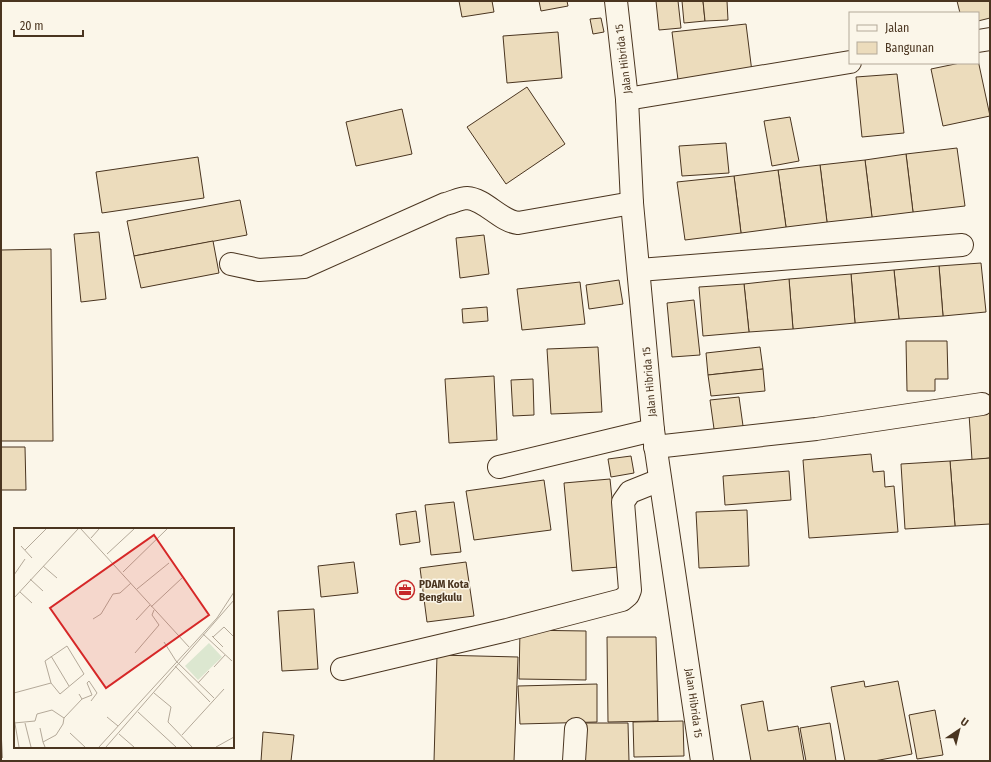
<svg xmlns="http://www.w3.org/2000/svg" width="991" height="762" font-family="'Fira Sans Condensed',sans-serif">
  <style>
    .building { fill: #ecdcbc; stroke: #4a3520 }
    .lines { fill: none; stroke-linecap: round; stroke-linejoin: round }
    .minor-casing { stroke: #4a3520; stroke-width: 24 }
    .minor { stroke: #fbf6e9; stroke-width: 22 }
    .labels { text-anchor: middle; stroke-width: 3; stroke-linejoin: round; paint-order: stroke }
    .street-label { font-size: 11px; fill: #4a3520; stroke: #fbf6e9 }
    .poi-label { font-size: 11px; font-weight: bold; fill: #4a3520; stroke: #fbf6e9; text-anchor: start }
    .inset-road { fill: none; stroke: #b4a999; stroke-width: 1 }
    .view { fill: #d62828; fill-opacity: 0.15; stroke: #d62828; stroke-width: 2 }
    .inset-edge { fill: none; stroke: #4a3520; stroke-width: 2 }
  </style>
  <rect width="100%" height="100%" fill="#fbf6e9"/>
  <g class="building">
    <path d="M 459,1 L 492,1 L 494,12 L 462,17 Z"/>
    <path d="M 539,1 L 567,1 L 568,6 L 541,11 Z"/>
    <path d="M 656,1 L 678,1 L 681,28 L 659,30 Z"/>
    <path d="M 682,1 L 703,1 L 705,21 L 684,23 Z"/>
    <path d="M 703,1 L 727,1 L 728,20 L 705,21 Z"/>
    <path d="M 957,1 L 990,1 L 990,18 L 978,21 L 978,13 L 960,13 Z"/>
    <path d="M 601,18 L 604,32 L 593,34 L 590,19 Z"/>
    <path d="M 746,24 L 752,72 L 678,80 L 672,32 Z"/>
    <path d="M 558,32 L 562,78 L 507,83 L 503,36 Z"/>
    <path d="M 978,60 L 990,116 L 943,126 L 931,69 L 960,63 L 978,63 Z"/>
    <path d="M 897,74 L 904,133 L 862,137 L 856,77 Z"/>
    <path d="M 527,87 L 565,144 L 506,184 L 467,127 Z"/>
    <path d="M 402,109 L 412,154 L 356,166 L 346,122 Z"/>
    <path d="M 790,117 L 799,161 L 772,166 L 764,121 Z"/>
    <path d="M 726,143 L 729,173 L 682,176 L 679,146 Z"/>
    <path d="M 957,148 L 965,206 L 913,212 L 906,154 Z"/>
    <path d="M 906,154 L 913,212 L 872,217 L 865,160 Z"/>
    <path d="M 198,157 L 204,198 L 102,213 L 96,172 Z"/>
    <path d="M 865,160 L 872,217 L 827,222 L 820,165 Z"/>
    <path d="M 820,165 L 827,222 L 786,227 L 778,170 Z"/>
    <path d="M 778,170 L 786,227 L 741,233 L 734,176 Z"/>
    <path d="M 734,176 L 741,233 L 685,240 L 677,182 Z"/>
    <path d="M 240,200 L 247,235 L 134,256 L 127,221 Z"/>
    <path d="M 99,232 L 106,299 L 81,302 L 74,234 Z"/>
    <path d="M 484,235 L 489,274 L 460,278 L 456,238 Z"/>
    <path d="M 213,241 L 219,273 L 141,288 L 134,256 Z"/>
    <path d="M 51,249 L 53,441 L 1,441 L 1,250 Z"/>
    <path d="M 981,263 L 986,312 L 943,316 L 939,266 Z"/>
    <path d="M 939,266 L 943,316 L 899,319 L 894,270 Z"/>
    <path d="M 894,270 L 899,319 L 855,323 L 851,274 Z"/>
    <path d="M 851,274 L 855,323 L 793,329 L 789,279 Z"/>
    <path d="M 789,279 L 793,329 L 749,332 L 744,284 Z"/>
    <path d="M 619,280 L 623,304 L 589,309 L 586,285 Z"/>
    <path d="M 580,282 L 585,324 L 522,330 L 517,289 Z"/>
    <path d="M 744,284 L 749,332 L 703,336 L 699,287 Z"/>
    <path d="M 694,300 L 700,355 L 672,357 L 667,303 Z"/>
    <path d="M 487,307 L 488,321 L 463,323 L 462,309 Z"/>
    <path d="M 906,341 L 947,341 L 948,379 L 935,379 L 935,391 L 907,391 Z"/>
    <path d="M 598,347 L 602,412 L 551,414 L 547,349 Z"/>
    <path d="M 760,347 L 763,369 L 708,375 L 706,353 Z"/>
    <path d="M 763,369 L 765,391 L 711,396 L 708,375 Z"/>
    <path d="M 494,376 L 497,440 L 449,443 L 445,379 Z"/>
    <path d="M 533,379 L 534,415 L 513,416 L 511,380 Z"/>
    <path d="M 739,397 L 744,433 L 715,436 L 710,400 Z"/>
    <path d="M 990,413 L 990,458 L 972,460 L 969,414 Z"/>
    <path d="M 1,447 L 25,447 L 26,490 L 1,490 Z"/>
    <path d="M 871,454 L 873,472 L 884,471 L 885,487 L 894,486 L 898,532 L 809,538 L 803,460 Z"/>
    <path d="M 631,456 L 634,473 L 611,477 L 608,459 Z"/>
    <path d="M 990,458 L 990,524 L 955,526 L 950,461 Z"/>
    <path d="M 950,461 L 955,526 L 905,529 L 901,464 Z"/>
    <path d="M 789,471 L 791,500 L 725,505 L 723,476 Z"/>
    <path d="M 610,479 L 619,567 L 572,571 L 564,483 Z"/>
    <path d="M 544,480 L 551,530 L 474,540 L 466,491 Z"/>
    <path d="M 454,502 L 461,552 L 431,555 L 425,505 Z"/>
    <path d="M 747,510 L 749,566 L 699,568 L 696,512 Z"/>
    <path d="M 416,511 L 420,542 L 400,545 L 396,514 Z"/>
    <path d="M 354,562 L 358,593 L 321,597 L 318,566 Z"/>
    <path d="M 466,562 L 474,616 L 427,622 L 420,568 Z"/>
    <path d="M 314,609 L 318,669 L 282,671 L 278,611 Z"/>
    <path d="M 520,630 L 586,631 L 586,680 L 519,679 Z"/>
    <path d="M 607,637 L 656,637 L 658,721 L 608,722 Z"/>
    <path d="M 437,655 L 518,657 L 514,761 L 434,761 Z"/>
    <path d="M 864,681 L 865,687 L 898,681 L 912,754 L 874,761 L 845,761 L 831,687 Z"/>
    <path d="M 597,684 L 597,722 L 520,724 L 518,686 Z"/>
    <path d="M 763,701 L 768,731 L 798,726 L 804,761 L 751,761 L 741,705 Z"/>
    <path d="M 935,710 L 943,755 L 917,759 L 909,715 Z"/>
    <path d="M 1,721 L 2,758 L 1,759 Z"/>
    <path d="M 683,721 L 684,756 L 634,757 L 633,722 Z"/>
    <path d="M 583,723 L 628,723 L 629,761 L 584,761 Z"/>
    <path d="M 830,723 L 836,761 L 806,761 L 800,728 Z"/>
    <path d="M 263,732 L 294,735 L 291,761 L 261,761 Z"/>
  </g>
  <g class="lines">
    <defs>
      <g id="minor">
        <path d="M 616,1 L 627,99 L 632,203 L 653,430 L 702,761"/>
        <path d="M 978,41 L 990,39"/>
        <path d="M 627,99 L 850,62"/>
        <path d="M 231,264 L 259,270 L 304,267 L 445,204 C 451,203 460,198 467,198 C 485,199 500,221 518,223 L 632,203"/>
        <path d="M 639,270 L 962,245"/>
        <path d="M 655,447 L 816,429 L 982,404"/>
        <path d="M 499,467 L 653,430"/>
        <path d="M 342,669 L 507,630 L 622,600 L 628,595 L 630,590 L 623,502 L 630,492 L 660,480"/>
        <path d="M 574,761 L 576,729"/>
      </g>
    </defs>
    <use href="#minor" class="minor-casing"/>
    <use href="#minor" class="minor"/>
  </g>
  <defs>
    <symbol id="office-ring" viewBox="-11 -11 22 22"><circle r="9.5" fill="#fbf6e9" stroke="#c62828" stroke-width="1.5"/><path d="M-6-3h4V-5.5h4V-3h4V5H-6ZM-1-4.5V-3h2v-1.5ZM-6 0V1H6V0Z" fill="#c62828"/></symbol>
  </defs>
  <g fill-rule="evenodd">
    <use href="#office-ring" x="394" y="579" width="22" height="22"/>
  </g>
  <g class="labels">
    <g class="street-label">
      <text transform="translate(623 59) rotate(-97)" y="4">Jalan Hibrida 15</text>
      <text transform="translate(649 382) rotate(-95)" y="4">Jalan Hibrida 15</text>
      <text transform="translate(694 703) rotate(82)" y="4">Jalan Hibrida 15</text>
    </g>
    <g class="poi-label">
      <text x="419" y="588">PDAM Kota<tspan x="419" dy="13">Bengkulu</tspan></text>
    </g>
  </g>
  <g transform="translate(14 528)">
    <rect width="220" height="220" fill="#fbf6e9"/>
    <path d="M 195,115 L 208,129 L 184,152 L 171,138 Z" fill="#dce7d0"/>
    <path class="inset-road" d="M 67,1 L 175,119M 77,10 L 85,1M 7,18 L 18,30M 11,22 L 32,1M 93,26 L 120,1M 29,38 L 43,50M 109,44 L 153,1M 0,47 L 11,31M 16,51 L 29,63M 123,61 L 155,35M 6,64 L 18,75M 0,70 L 64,1M 137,79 L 168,50M 79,91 L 87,86 L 99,66 L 106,65 L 117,55M 122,92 L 136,77M 189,106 L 218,133M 198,108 L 209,119M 199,109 L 210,99 L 220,109M 150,114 L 162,133 L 200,170M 53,118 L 70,146 L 46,166 L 37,155 L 31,133 ZM 121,125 L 145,97 L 138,87 L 140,82M 37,128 L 55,158M 161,138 L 196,174M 200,139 L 211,127M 75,153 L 83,165 L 77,173M 184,155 L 195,143M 0,165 L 37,155M 140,165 L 157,179 L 154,194 L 178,219M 68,171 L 78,167 L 73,155 L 75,153M 124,184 L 162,219M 93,189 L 104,198M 0,190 L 5,219M 50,190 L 68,171 L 65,166M 0,195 L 21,193 L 23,186 L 38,182 L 50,190 L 49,196 L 42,207 L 29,214 L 31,219M 11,195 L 17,219M 26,200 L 29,214M 56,205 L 71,219M 105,206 L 120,219M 168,207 L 210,161M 85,219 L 203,90 L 220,64M 92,219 L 220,72M 202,219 L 220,209"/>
    <path class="view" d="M 140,7 L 195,87 L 92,160 L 36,80 Z"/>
    <rect width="220" height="220" class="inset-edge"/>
  </g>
  <rect width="991" height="762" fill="none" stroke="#4a3520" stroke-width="4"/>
  <rect x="849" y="12" width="130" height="52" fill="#fbf6e9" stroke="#b4a999"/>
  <rect x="857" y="25" width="20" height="6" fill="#fbf6e9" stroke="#b4a999"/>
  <text x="885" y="32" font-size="12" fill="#4a3520">Jalan</text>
  <rect x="857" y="42" width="20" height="12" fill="#ecdcbc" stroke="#b4a999"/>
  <text x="885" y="52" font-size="12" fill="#4a3520">Bangunan</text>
  <g transform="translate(959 730) rotate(35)" stroke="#fbf6e9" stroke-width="3" paint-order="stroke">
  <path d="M0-3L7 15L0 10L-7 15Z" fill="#4a3520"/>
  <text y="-6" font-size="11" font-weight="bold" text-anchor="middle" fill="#4a3520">U</text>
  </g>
  <path d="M14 30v6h69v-6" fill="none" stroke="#4a3520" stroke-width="2"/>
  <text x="20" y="30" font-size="12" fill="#4a3520" stroke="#fbf6e9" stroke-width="3" paint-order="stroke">20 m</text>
</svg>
